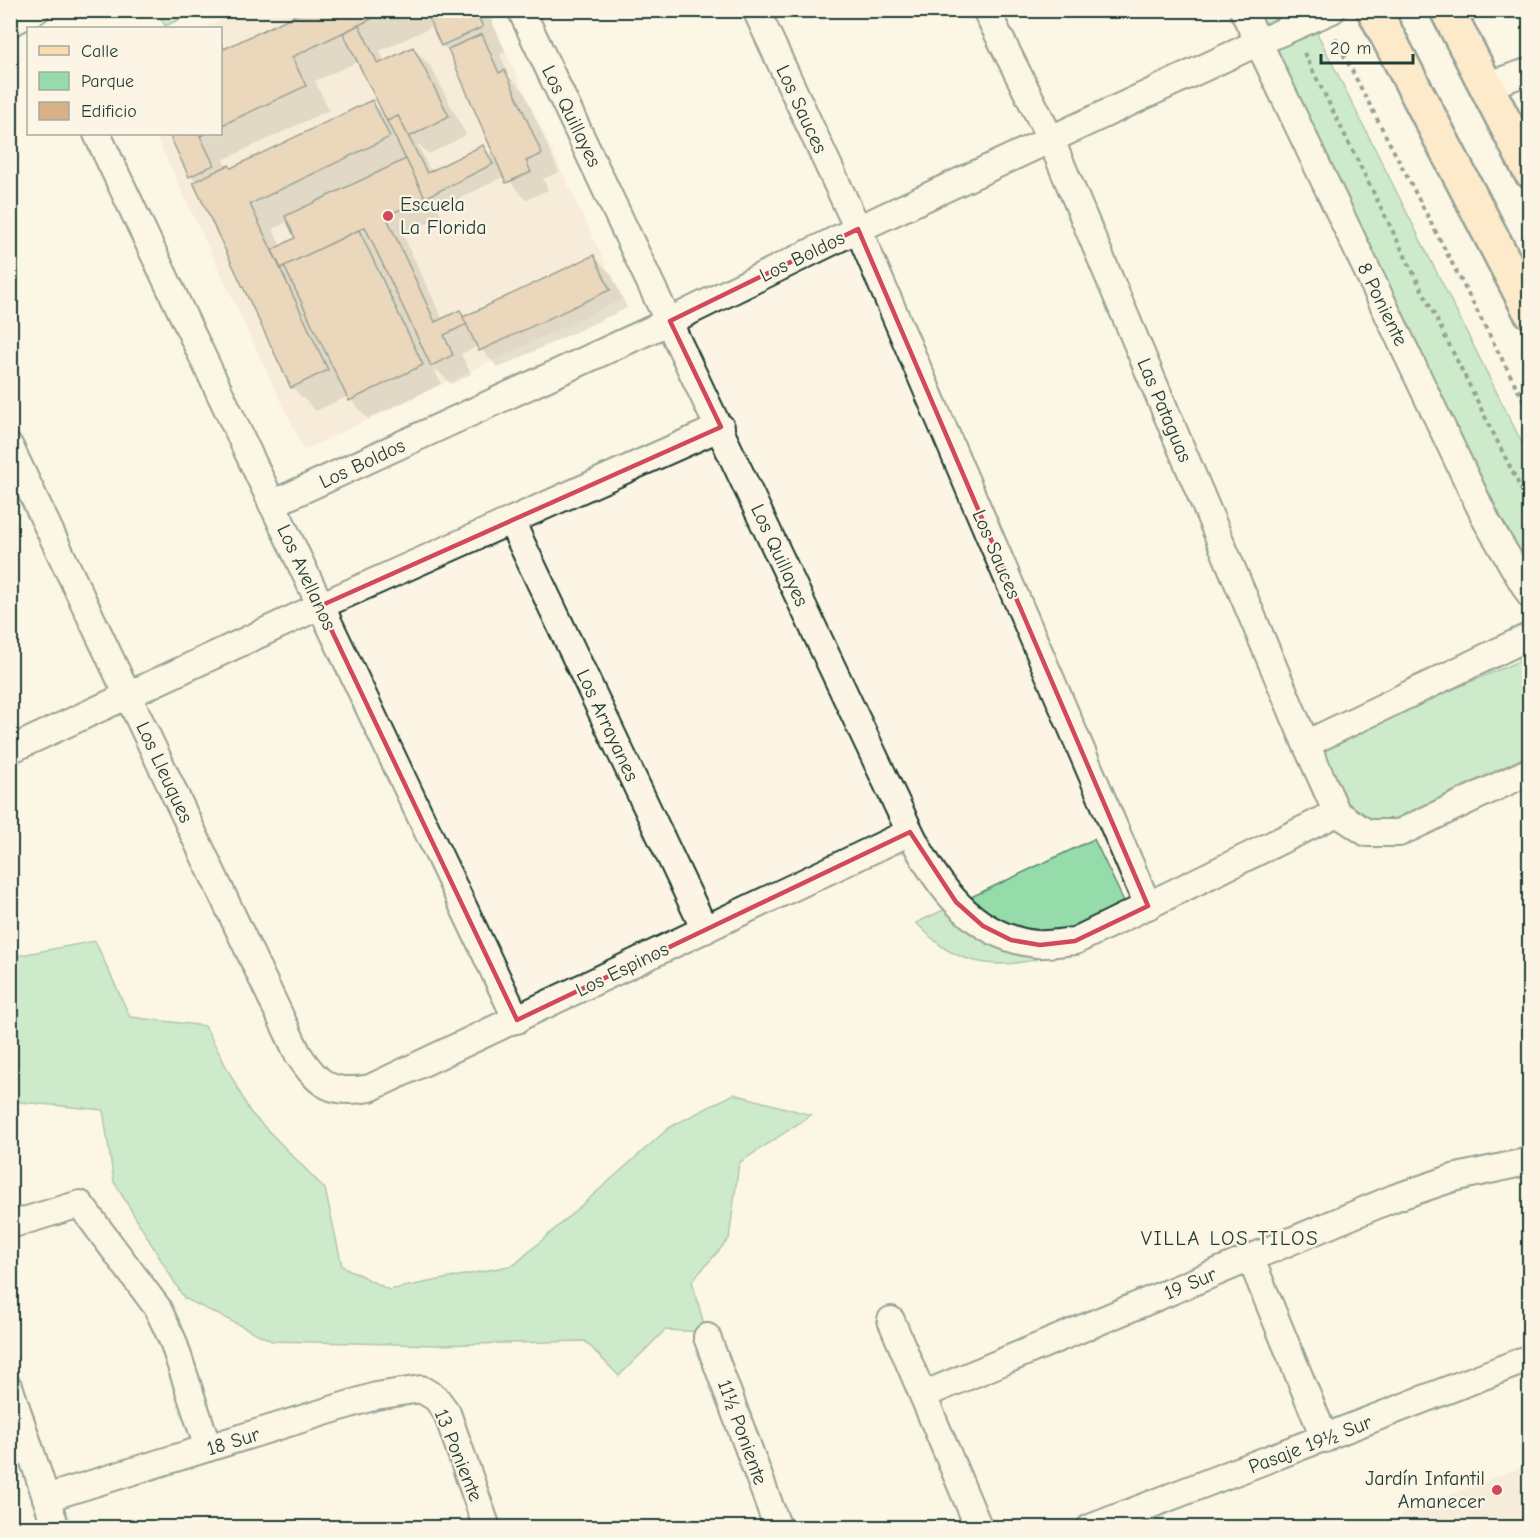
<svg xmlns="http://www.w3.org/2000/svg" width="1540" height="1538" font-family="'Comic Neue',sans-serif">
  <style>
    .built { fill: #f1e1c9 }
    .green { fill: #95dcaa; stroke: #5a8c6f; stroke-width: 1.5 }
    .shadow { fill: #0003; fill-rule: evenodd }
    .building { fill: #d8b189; stroke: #1f3d34; stroke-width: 1.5 }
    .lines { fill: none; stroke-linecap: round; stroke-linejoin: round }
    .street-casing { stroke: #1f3d34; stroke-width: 30 }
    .primary-casing { stroke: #1f3d34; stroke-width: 38 }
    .path { stroke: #1f3d34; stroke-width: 4; stroke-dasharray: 4.5 4.5; stroke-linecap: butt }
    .street { stroke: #fcf5e5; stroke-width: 26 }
    .primary { stroke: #fcdcac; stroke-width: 33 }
    .marked { fill: none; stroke: #d1495b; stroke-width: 4.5; stroke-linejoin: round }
    .poi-dot { fill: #d1495b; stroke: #fcf5e5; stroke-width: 2 }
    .labels { text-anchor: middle; stroke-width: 4.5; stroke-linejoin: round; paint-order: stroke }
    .street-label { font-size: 20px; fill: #1f3d34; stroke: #fcf5e5 }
    .poi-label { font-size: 20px; fill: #1f3d34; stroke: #fcf5e5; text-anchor: start }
    .neighbourhood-label { font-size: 21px; letter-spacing: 1.5px; fill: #1f3d34; stroke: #fcf5e5 }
  </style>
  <rect width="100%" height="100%" fill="#fcf5e5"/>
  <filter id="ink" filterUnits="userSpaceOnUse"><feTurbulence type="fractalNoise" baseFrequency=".0167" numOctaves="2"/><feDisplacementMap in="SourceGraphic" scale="12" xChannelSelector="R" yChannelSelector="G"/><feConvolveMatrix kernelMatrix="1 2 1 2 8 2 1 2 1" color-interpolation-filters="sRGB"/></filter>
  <g filter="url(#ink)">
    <g class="built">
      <path d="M 241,11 L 486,11 L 622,299 L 304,450 L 155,134 L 220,134 L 220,28 L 204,28 Z"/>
      <path d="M 1529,1464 L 1529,1527 L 1404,1527 L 1400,1515 Z"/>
    </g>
    <g class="green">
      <path d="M 157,11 L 198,11 L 165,26 Z"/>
      <path d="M 1252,11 L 1306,11 L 1529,457 L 1529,574 Z"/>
      <path d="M 1524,659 L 1529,666 L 1529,755 L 1386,823 L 1363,824 L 1339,797 L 1321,746 Z"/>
      <path d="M 1094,839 L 1133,920 C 1072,946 1008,987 944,948 C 934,941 925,931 916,923 Z"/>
      <path d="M 95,941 L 130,1017 L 205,1026 L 250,1112 L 325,1189 L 342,1266 L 389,1290 L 514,1265 L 670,1127 L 734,1094 L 811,1115 L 739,1163 L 729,1239 L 692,1281 L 706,1332 L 665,1330 L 619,1376 L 585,1341 L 436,1345 L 272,1341 L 184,1298 L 114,1182 L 103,1110 L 11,1101 L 10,957 Z"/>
    </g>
    <path class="shadow" d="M 309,10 L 487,10 L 506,52 L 500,54 L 510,78 L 523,90 L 559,172 L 543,179 L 548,190 L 526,200 L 505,176 L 438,209 L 442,216 L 403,235 L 443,320 L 459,312 L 465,317 L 594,257 L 612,275 L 627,308 L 498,368 L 478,346 L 461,354 L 471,374 L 451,384 L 433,366 L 441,384 L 368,419 L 348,396 L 316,411 L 292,387 L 197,182 L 191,176 L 171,134 L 220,134 L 220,42 L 227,49 ZM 434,26 L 443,46 L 452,55 L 499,162 L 483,147 L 431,172 L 417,143 L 429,154 L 466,135 L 431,67 L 413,48 L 385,62 L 380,51 ZM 359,61 L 385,115 L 372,102 L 231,169 L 227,168 L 223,160 L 329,110 L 315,81 ZM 289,221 L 297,239 L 281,247 L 273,229 Z"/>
    <g class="building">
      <path d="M 306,10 L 390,10 L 292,57 L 306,86 L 220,126 L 220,42 L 224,49 Z"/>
      <path d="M 425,10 L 475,10 L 483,27 L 441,46 Z"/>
      <path d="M 359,25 L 378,64 L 413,47 L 449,116 L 409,137 L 398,116 L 387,121 L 343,33 Z"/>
      <path d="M 482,34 L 499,73 L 505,70 L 542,154 L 526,161 L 531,172 L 506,183 L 448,49 Z"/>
      <path d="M 372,100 L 390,137 L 250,204 L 328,370 L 291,388 L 193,182 L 229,165 L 231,168 Z"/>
      <path d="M 398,116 L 427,173 L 483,145 L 493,164 L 425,198 L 387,121 Z"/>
      <path d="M 169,134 L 205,134 L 200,136 L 214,165 L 189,177 Z"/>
      <path d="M 406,159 L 425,198 L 386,216 L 435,322 L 460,310 L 467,324 L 444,335 L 453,355 L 431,366 L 365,227 L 281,268 L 272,250 L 295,238 L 285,216 Z"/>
      <path d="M 359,230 L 423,365 L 349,401 L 284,266 Z"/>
      <path d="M 594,255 L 610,290 L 479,351 L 463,317 Z"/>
      <path d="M 1530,1002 L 1530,1028 L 1525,1003 Z"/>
    </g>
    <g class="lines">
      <defs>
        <g id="street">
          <path d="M 521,10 L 910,832 C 936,885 974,938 1037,944 C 1049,945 1063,942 1075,941 L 1337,813"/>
          <path d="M 756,10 L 858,229 L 1148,906"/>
          <path d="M 986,10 L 1051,140 L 1306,744 L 1337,813"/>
          <path d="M 1243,10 L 1487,522 L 1530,595"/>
          <path d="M 10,23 L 36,10"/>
          <path d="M 1485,86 L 1530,71"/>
          <path d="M 97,134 L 517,1020"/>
          <path d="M 10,447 L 298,1054 C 319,1086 332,1095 370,1088 L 910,832"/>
          <path d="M 272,504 L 670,321 L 858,229 L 1257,43 L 1332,10"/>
          <path d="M 511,521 L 705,930"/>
          <path d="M 1306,744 L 1530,636"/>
          <path d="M 10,750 L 320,606 L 721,427"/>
          <path d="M 1337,813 L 1367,833 L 1399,833 L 1530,771"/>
          <path d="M 10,1225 L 80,1204 L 157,1307 L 173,1341 L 208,1448"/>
          <path d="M 1250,1257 L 1325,1439"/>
          <path d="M 891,1320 L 979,1528"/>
          <path d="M 707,1337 L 778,1528"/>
          <path d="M 10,1389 L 56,1528"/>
          <path d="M 923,1395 L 1394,1198 L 1453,1178 L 1530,1161"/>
          <path d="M 46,1498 L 376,1396 L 421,1389 L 436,1398 L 447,1413 L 487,1528"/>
          <path d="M 1090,1528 L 1530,1358"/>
        </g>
        <g id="primary">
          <path d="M 1374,10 L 1530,311"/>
          <path d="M 1447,10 L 1530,171"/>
        </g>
      </defs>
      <use href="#street" class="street-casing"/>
      <use href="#primary" class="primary-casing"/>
      <g class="path">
        <path d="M 1335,38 L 1530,413"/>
        <path d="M 1304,53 L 1530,507"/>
      </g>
      <use href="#street" class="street"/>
      <use href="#primary" class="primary"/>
    </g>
  </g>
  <path d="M0 0H1540V1538H0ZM 858,229 L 1148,906 L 1075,941 L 1040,945 L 1011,940 L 983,926 L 956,902 L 910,832 L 517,1020 L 320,606 L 721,427 L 670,321 Z" fill="#fcf5e5" fill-opacity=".55" fill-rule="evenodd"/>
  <path class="marked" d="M 858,229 L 1148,906 L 1075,941 L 1040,945 L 1011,940 L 983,926 L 956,902 L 910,832 L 517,1020 L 320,606 L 721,427 L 670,321 Z"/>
  <g class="poi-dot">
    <circle cx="388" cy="216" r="6"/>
    <circle cx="1497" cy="1490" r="6"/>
  </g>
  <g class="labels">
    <g class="street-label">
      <text transform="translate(802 109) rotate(65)" y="7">Los Sauces</text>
      <text transform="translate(572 116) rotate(64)" y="7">Los Quillayes</text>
      <text transform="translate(802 256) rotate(-26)" y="7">Los Boldos</text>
      <text transform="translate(1383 304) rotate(64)" y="7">8 Poniente</text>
      <text transform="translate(1165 410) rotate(67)" y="7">Las Pataguas</text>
      <text transform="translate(362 463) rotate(-25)" y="7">Los Boldos</text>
      <text transform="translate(997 554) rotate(67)" y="7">Los Sauces</text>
      <text transform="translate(780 555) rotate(65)" y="7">Los Quillayes</text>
      <text transform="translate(307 577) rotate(65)" y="7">Los Avellanos</text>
      <text transform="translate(608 725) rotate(65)" y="7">Los Arrayanes</text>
      <text transform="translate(165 772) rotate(65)" y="7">Los Lleuques</text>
      <text transform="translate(622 969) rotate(-26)" y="7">Los Espinos</text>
      <text transform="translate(1190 1283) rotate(-23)" y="7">19 Sur</text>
      <text transform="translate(743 1432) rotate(70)" y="7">11½ Poniente</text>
      <text transform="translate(233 1441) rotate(-17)" y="7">18 Sur</text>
      <text transform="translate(1310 1444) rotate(-21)" y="7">Pasaje 19½ Sur</text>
      <text transform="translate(459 1455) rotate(68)" y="7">13 Poniente</text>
    </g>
    <g class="poi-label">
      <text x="400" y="211">Escuela<tspan x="400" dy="23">La Florida</tspan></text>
      <text x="1485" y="1485" text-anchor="end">Jardín Infantil<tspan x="1485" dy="23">Amanecer</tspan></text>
    </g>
    <g class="neighbourhood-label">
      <text x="1230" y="1245">VILLA LOS TILOS</text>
    </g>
  </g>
  <rect width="1540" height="1538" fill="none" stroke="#fcf5e5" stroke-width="36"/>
  <rect x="18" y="18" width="1504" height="1502" fill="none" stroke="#1f3d34" stroke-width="2" filter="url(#ink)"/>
  <rect x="27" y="27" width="195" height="108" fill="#fcf5e5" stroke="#a4ab9e" stroke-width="1.5"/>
  <rect x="39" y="46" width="30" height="9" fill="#fcdcac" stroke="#a4ab9e" stroke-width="1.5"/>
  <text x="81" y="57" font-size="18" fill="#1f3d34">Calle</text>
  <rect x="39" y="72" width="30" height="18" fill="#95dcaa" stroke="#a4ab9e" stroke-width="1.5"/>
  <text x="81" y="87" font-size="18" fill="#1f3d34">Parque</text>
  <rect x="39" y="102" width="30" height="18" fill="#d8b189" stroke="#a4ab9e" stroke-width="1.5"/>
  <text x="81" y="117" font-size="18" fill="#1f3d34">Edificio</text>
  <path d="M1321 54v9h92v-9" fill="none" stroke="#1f3d34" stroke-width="3"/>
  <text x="1330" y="54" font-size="18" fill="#1f3d34" stroke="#fcf5e5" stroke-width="4.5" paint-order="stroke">20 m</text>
</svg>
